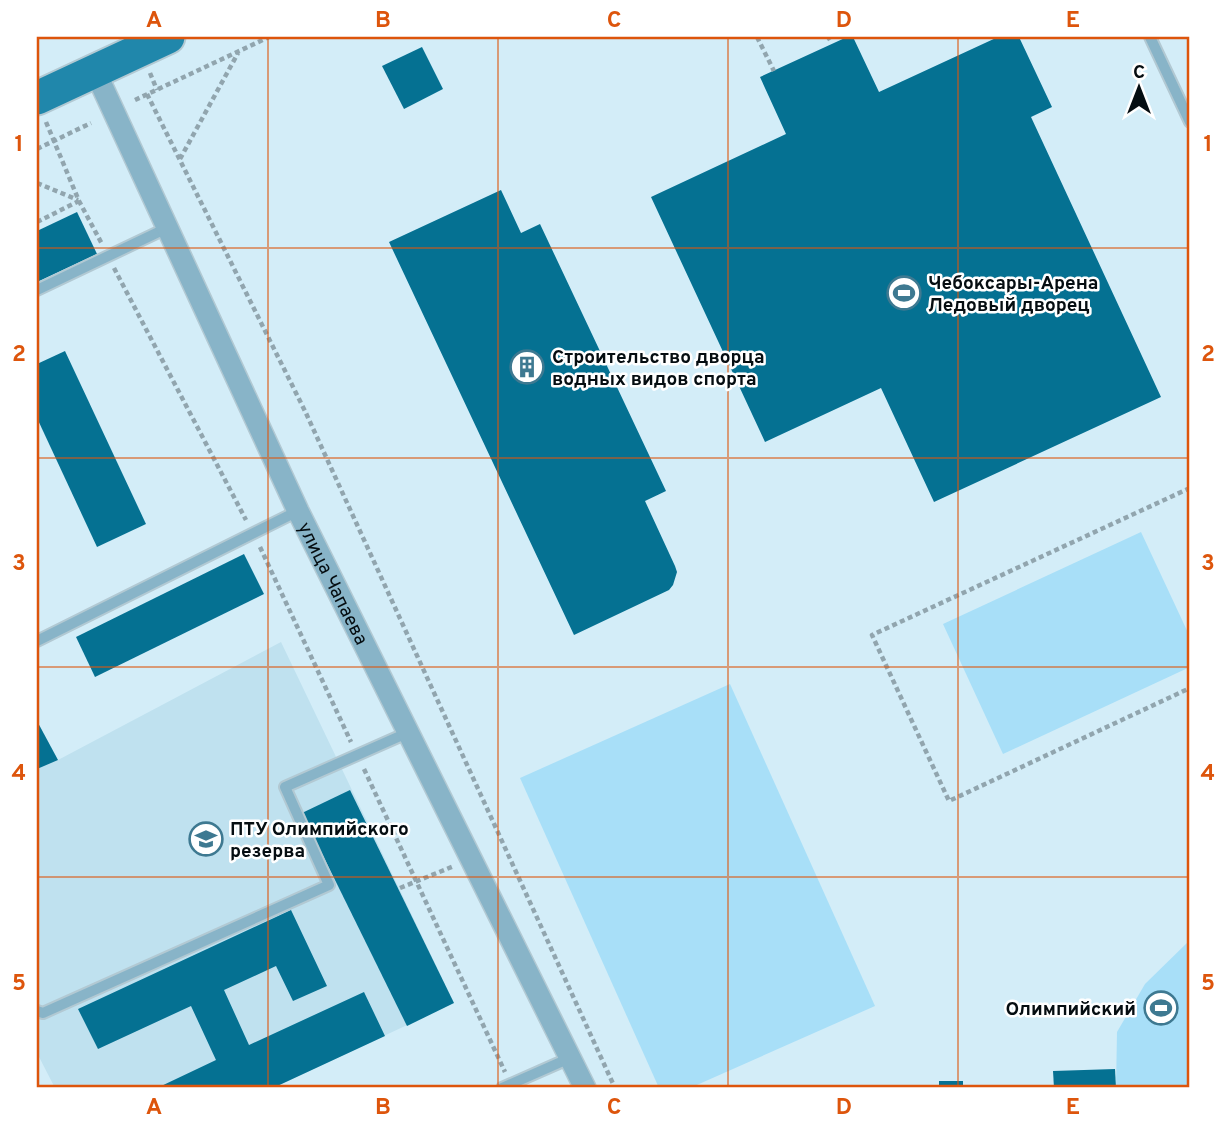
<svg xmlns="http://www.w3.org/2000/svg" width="1227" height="1125" font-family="Overpass,sans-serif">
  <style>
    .built { fill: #bfe1ef }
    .green { fill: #a8dff8 }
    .building { fill: #057192 }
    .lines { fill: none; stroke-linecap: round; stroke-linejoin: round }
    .service-casing { stroke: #b2c9d3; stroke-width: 14 }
    .minor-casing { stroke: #b2c9d3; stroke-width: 24 }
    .primary-casing { stroke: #b2c9d3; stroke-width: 37 }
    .path { stroke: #91a5ae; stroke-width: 4.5; stroke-dasharray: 5 3.5; stroke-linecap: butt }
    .service { stroke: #88b4c8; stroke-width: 10 }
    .minor { stroke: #88b4c8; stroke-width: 21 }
    .primary { stroke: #2087ab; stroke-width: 33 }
    .grid { fill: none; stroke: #dd550c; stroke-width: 2; stroke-opacity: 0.55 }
    .labels { text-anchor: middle; stroke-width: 5; stroke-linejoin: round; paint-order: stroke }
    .poi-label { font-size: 19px; font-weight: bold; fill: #050d11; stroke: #fff; text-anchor: start }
    .street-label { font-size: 19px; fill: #050d11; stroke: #fff }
    .neatline { fill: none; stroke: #dd550c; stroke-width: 2.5 }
    .grid-label { font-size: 23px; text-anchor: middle; font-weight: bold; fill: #dd550c }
  </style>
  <rect width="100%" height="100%" fill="#d3edf8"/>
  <path class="built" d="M 281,642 L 454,1003 L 273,1088 L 55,1088 L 37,1053 L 37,721 L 58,760 Z"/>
  <g class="green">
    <path d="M 1141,532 L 1190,637 L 1190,667 L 1003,754 L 943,624 Z"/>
    <path d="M 730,684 L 875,1006 L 690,1088 L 659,1088 L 520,778 Z"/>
    <path d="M 1190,940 L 1190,1088 L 1116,1088 L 1117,1032 L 1145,984 Z"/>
  </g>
  <g class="building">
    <path d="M 847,37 L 853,37 L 879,92 L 998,37 L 1019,37 L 1052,107 L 1031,117 L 1161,397 L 934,502 L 881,388 L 765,442 L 651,197 L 786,134 L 760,77 Z"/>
    <path d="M 422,47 L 443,89 L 404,109 L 382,66 Z"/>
    <path d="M 501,190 L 521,233 L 540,224 L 666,491 L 645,501 L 675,566 L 677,572 L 673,585 L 669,590 L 574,635 L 389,242 Z"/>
    <path d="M 77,212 L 97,254 L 37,282 L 37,231 Z"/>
    <path d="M 65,351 L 146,524 L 97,547 L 37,418 L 37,364 Z"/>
    <path d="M 244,554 L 264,594 L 95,677 L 76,637 Z"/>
    <path d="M 37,721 L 58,760 L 37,769 Z"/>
    <path d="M 350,790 L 454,1003 L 407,1026 L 302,813 Z"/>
    <path d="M 291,910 L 327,986 L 293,1001 L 276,966 L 224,990 L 249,1045 L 364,992 L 385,1036 L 273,1088 L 157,1088 L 216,1060 L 191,1006 L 98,1049 L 78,1009 Z"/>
    <path d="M 1115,1069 L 1116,1088 L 1054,1088 L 1053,1071 Z"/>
    <rect x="939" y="1081" width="24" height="7"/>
  </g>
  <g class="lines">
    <defs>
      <g id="service">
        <path d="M 1150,37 L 1190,122"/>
        <path d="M 37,290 L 167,228"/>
        <path d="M 37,641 L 298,511"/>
        <path d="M 37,1011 L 43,1013 L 329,885 L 285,787 L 407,733"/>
        <path d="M 502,1088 L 570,1058"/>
      </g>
      <g id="minor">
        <path id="s1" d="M 95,71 L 298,511 L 585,1088"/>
      </g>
      <path id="primary" d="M 37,98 L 168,37"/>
    </defs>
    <use href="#service" class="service-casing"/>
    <use href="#minor" class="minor-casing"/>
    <use href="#primary" class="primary-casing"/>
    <g class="path">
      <path d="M 757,37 L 774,71"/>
      <path d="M 828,37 L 830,40"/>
      <path d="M 150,73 L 157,90"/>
      <path d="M 147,94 L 305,411 L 615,1088"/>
      <path d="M 135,100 L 269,37"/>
      <path d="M 46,122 L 79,201 L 102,244"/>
      <path d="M 37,149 L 91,123"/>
      <path d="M 180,159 L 238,53"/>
      <path d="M 37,183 L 78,200"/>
      <path d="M 37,222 L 79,201"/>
      <path d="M 114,268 L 246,520"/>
      <path d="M 1190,488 L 872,635 L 949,801 L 1190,688"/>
      <path d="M 260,547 L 351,742"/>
      <path d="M 364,769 L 505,1072"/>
      <path d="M 400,888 L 454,866"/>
    </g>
    <use href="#service" class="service"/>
    <use href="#minor" class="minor"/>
    <use href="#primary" class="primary"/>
  </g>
  <path class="grid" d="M 268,37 L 268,1088M 498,37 L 498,1088M 728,37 L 728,1088M 958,37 L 958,1088M 37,248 L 1190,248M 37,458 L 1190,458M 37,667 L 1190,667M 37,877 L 1190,877"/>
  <defs>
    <symbol id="stadium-ring" viewBox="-11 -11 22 22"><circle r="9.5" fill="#fff" stroke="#3e7991" stroke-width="1.5"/><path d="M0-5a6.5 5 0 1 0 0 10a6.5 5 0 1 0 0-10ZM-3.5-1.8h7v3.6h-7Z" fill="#3e7991"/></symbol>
    <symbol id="building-ring" viewBox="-11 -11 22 22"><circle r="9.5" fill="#fff" stroke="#3e7991" stroke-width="1.5"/><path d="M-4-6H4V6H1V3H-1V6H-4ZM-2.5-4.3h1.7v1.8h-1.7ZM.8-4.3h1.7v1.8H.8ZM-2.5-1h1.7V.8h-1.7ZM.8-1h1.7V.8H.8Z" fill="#3e7991"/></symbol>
    <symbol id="school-ring" viewBox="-11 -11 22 22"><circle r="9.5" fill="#fff" stroke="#3e7991" stroke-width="1.5"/><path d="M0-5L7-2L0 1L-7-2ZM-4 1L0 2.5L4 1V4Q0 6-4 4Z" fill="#3e7991"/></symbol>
  </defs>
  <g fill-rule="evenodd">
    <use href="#stadium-ring" x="885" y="274" width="38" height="38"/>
    <use href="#building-ring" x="508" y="348" width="38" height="38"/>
    <use href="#school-ring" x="187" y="820" width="38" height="38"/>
    <use href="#stadium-ring" x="1142" y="989" width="38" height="38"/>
  </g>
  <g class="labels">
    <g class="poi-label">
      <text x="928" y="289">Чебоксары-Арена<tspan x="928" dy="22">Ледовый дворец</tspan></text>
      <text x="552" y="363">Строительство дворца<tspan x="552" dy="22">водных видов спорта</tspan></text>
      <text x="230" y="835">ПТУ Олимпийского<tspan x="230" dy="22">резерва</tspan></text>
      <text x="1136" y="1015" text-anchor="end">Олимпийский</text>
    </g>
    <g class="street-label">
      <text dy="7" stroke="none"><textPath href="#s1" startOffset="565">улица Чапаева</textPath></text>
    </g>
  </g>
  <rect width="1227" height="1125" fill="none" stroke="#ffffff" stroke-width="77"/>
  <g transform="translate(1139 88)" stroke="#ffffff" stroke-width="5" paint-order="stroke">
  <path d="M0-5L12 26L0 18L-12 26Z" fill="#050d11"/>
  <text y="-10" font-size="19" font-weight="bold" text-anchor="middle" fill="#050d11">С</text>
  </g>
  <rect x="38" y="38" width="1150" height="1048" class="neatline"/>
  <g class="grid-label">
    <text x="154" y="27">A</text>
    <text x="383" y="27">B</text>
    <text x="614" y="27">C</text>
    <text x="844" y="27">D</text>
    <text x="1073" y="27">E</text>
    <text x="19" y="151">1</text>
    <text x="1208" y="151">1</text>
    <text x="19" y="361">2</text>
    <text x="1208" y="361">2</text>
    <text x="19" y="570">3</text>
    <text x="1208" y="570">3</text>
    <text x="19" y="780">4</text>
    <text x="1208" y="780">4</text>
    <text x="19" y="990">5</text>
    <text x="1208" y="990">5</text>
    <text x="154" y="1114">A</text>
    <text x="383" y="1114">B</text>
    <text x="614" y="1114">C</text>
    <text x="844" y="1114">D</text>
    <text x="1073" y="1114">E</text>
  </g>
</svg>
